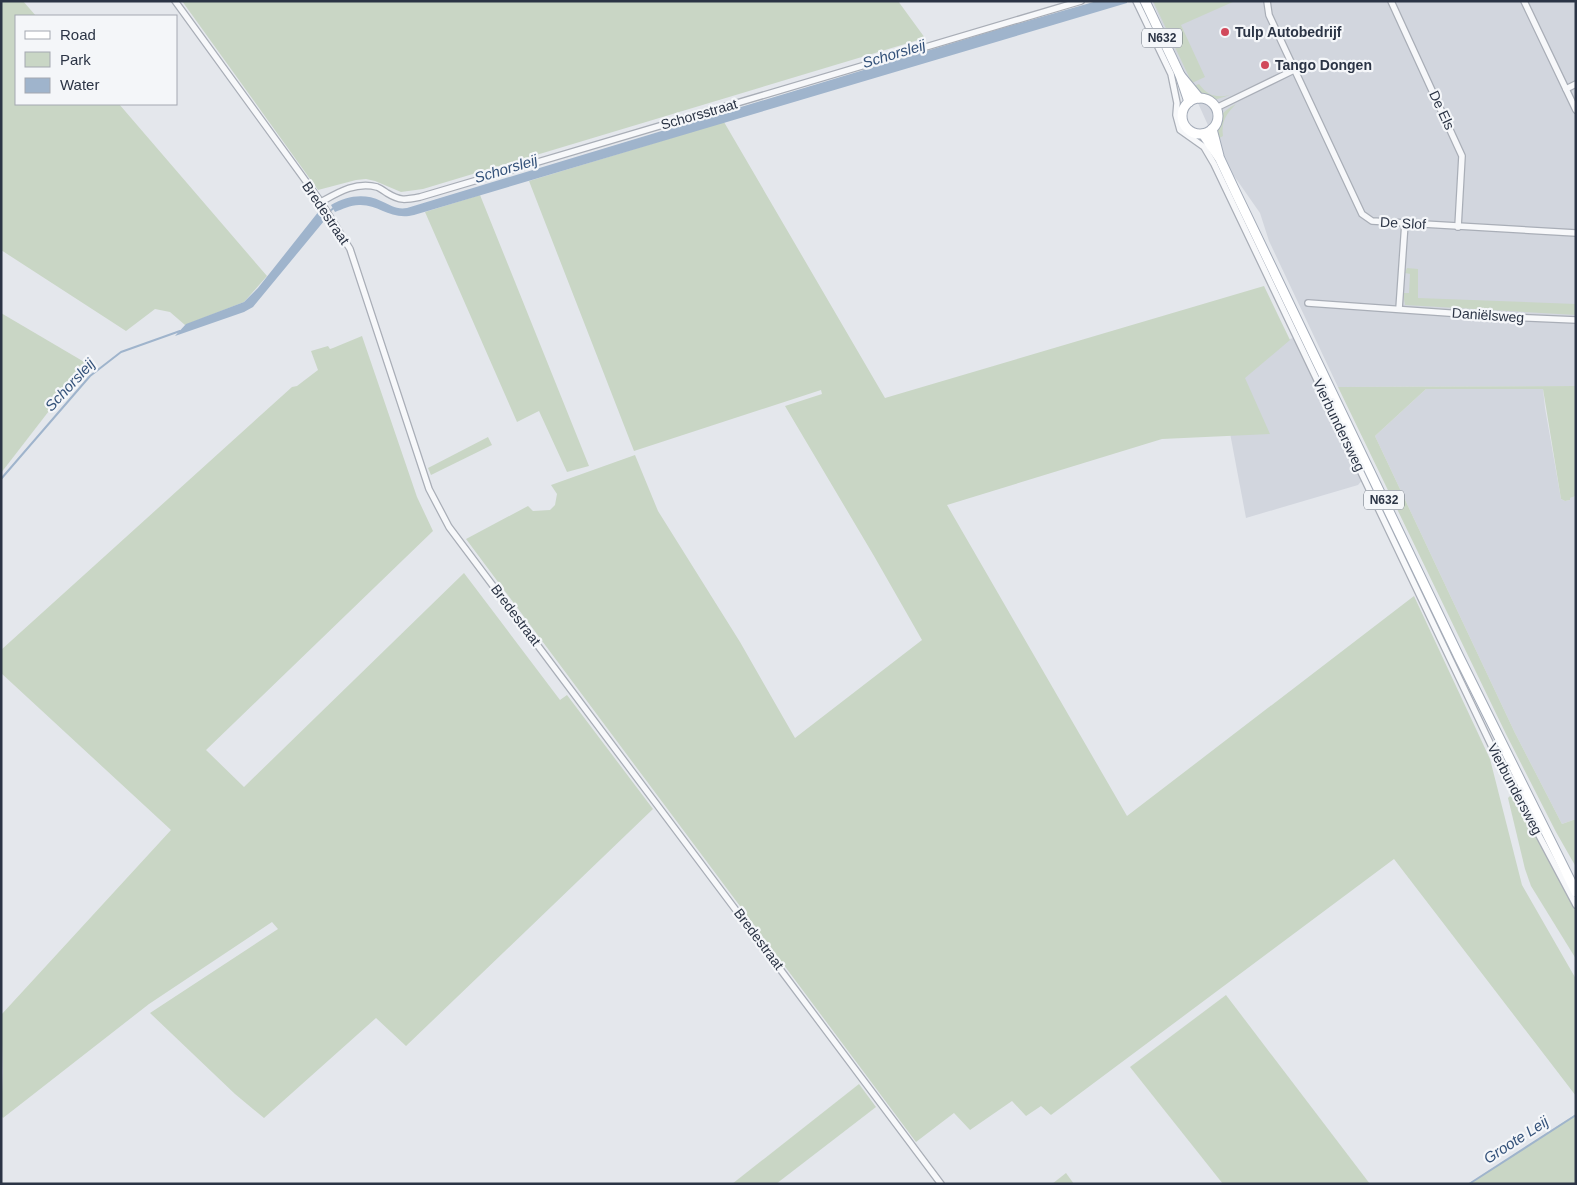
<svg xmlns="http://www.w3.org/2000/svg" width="1577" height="1185" font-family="Helvetica,sans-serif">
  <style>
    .built { fill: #d2d6de }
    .green { fill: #c9d6c5 }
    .water { fill: #9fb4cc }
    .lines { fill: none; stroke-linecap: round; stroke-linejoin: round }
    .stream { stroke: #9fb4cc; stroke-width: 2 }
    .street-casing { stroke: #a9aeb7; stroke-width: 8 }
    .primary-casing { stroke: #a3abb8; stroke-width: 11 }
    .street { stroke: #f7f8fa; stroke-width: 5.5 }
    .primary { stroke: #fff; stroke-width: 9 }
    .poi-dot { fill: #d1495b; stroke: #f4f6f9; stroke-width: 2 }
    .labels { text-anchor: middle; stroke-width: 4.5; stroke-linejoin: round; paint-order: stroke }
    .shield { fill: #f4f6f9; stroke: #676e7b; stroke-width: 1 }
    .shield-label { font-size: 12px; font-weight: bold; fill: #2b3445 }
    .poi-label { font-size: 14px; font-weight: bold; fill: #2b3445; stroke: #f4f6f9; text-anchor: start }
    .street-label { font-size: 14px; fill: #2b3445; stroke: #f4f6f9 }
    .water-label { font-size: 15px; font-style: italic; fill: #34527a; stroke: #f4f6f9 }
  </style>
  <rect width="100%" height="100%" fill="#e4e7ec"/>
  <g class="built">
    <path d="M 1152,1 L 1576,1 L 1576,386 L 1338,387 L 1269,241 L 1260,213 L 1225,163 Z"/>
    <path d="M 1298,336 L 1365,477 L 1358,485 L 1246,518 L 1230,433 L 1240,377 L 1255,353 Z"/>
    <path d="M 1426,389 L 1543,389 L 1545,408 L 1561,499 L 1565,501 L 1570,500 L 1569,498 L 1576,496 L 1576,819 L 1562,824 L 1515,733 L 1375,436 Z"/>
  </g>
  <g class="green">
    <path d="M 1,1 L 23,1 L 36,16 L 16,16 L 16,54 L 15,57 L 16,64 L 16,104 L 119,104 L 267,276 L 244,302 L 185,325 L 170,312 L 155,309 L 126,331 L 1,250 Z"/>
    <path d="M 182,1 L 898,1 L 925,38 L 423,189 L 401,192 L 375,181 L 366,179 L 356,180 L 318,190 Z"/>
    <path d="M 1153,1 L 1235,1 L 1181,25 L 1205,77 L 1192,83 Z"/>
    <path d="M 1199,84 C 1208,96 1216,98 1230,95 L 1211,101 L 1203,98 L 1193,86 Z"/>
    <path d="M 1236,104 C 1226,114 1221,122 1223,136 L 1218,139 C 1212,122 1221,112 1236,104 Z"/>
    <path d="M 724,122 L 885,398 L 1264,286 L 1290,340 L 1245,378 L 1270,434 L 1162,439 L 947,505 L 1127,816 L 1414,596 L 1490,759 L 1522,885 L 1576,979 L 1576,1096 L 1394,859 L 1051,1115 L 1041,1106 L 1026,1116 L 1012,1101 L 970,1130 L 954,1113 L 916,1142 L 466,539 L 528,506 L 533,511 L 550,510 L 555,505 L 557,494 L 551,485 L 635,455 L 658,511 L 740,642 L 795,738 L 922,640 L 874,556 L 785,406 L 822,394 L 821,390 L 634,451 L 529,181 Z"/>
    <path d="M 480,195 L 589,466 L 567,472 L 539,411 L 517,422 L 425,212 Z"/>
    <path d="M 1407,268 L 1418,269 L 1418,298 L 1576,304 L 1576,315 L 1405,305 L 1403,293 L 1409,293 L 1410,274 L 1405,273 Z"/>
    <path d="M 1,313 L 86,363 L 1,473 Z"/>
    <path d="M 362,336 L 417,497 L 433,531 L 206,750 L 244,787 L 464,573 L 560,700 L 567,695 L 653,809 L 406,1046 L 376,1018 L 264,1118 L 235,1094 L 150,1013 L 278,929 L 272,922 L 149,1004 L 3,1118 L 1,1115 L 3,1072 L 1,1015 L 171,830 L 1,673 L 1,650 L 292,387 L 297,386 L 318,370 L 311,351 L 328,346 L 330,349 L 333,348 Z"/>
    <path d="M 1576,386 L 1576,496 L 1570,498 L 1570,500 L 1565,501 L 1561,499 L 1543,389 L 1426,389 L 1375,436 L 1515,733 L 1562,824 L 1576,819 L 1576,867 L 1556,832 L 1506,734 L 1338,387 Z"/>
    <path d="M 488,437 L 492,445 L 431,475 L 428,468 Z"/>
    <path d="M 1512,794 L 1515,796 L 1576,912 L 1576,959 L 1531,886 L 1525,869 L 1508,798 Z"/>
    <path d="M 1226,995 L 1370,1184 L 1223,1184 L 1130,1067 Z"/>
    <path d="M 859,1084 L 876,1107 L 776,1184 L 732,1184 Z"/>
    <path d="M 1576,1114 L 1576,1184 L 1469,1184 Z"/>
    <path d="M 1066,1173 L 1074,1184 L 1052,1184 Z"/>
  </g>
  <g class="water">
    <path d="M 1097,1 L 1127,1 L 1127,3 L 414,215 C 391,221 379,204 359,205 C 350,205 343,209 335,212 L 331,205 C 347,196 364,193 381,201 C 390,205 397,210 407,208 L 999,29 Z"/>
    <path d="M 319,211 L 324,221 L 253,307 L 244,312 L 175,336 L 186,324 L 244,302 L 258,288 Z"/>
  </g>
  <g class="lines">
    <g class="stream">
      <path d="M 321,218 L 335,207"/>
      <path d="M 1,479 L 90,376 L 121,352 L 180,331"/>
      <path d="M 1469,1184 L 1576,1115"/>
    </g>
    <defs>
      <g id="street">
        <path d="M 175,1 L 321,202 L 350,249 L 429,489 L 449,527 L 941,1184"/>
        <path d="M 1136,1 L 1171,74 L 1177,103 L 1176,115 L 1180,130 L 1204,147 L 1214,164 L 1492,747 L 1576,905"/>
        <path d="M 1267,1 L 1269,15 L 1362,214 L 1372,221 L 1576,233"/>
        <path d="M 1391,1 L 1462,156 L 1458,227"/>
        <path d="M 1524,1 L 1576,110"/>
        <path d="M 1566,89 L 1576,84"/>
        <path d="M 1216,108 L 1294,70"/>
        <path d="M 321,202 C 337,193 356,181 377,187 C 380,188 384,191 387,193 C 400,201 405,200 420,197 L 1081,1"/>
        <path d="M 1308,303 L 1505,317 L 1576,320"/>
        <path d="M 1399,309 L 1405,223"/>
      </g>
      <g id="primary">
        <path d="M 1145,1 L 1180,75 L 1189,102"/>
        <path d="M 1180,75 L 1199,98"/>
        <circle cx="1200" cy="116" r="18"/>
        <path d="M 1212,129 L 1219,156"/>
        <path d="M 1203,134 L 1220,159 L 1236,193 L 1459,657 L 1576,892"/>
      </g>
    </defs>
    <use href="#street" class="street-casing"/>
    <use href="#primary" class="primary-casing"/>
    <use href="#street" class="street"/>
    <use href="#primary" class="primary"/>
  </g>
  <g class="poi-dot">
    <circle cx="1225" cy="32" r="5"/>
    <circle cx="1265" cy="65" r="5"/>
  </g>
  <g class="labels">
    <g class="shield">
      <rect x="1142" y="28.5" width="40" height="19" rx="4"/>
      <rect x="1364" y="490.5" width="40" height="19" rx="4"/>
    </g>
    <g class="shield-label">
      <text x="1162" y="42">N632</text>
      <text x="1384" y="504">N632</text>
    </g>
    <g class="poi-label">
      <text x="1235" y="37">Tulp Autobedrijf</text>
      <text x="1275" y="70">Tango Dongen</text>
    </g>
    <g class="street-label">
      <text transform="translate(1442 110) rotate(65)" y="5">De Els</text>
      <text transform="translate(699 114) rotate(-16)" y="5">Schorsstraat</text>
      <text transform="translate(326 213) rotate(56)" y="5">Bredestraat</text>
      <text transform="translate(1403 223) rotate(3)" y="5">De Slof</text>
      <text transform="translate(1488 315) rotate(4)" y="5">Daniëlsweg</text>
      <text transform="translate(1339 425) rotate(64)" y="5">Vierbundersweg</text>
      <text transform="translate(516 615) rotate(53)" y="5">Bredestraat</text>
      <text transform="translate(1515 789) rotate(62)" y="5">Vierbundersweg</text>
      <text transform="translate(759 939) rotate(53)" y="5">Bredestraat</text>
    </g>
    <g class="water-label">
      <text transform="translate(894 54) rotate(-17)" y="5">Schorsleij</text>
      <text transform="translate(506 169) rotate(-17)" y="5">Schorsleij</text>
      <text transform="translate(70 385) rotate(-47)" y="5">Schorsleij</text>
      <text transform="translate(1516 1140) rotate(-33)" y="5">Groote Leij</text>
    </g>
  </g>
  <rect width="1577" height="1185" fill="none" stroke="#2b3445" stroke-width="5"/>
  <rect x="15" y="15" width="162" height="90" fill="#f4f6f9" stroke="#a4a8b1"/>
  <rect x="25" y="31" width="25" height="8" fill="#ffffff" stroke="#a4a8b1"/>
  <text x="60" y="40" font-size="15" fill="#2b3445">Road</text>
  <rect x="25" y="52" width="25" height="15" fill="#c9d6c5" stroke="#a4a8b1"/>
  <text x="60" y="65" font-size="15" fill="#2b3445">Park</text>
  <rect x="25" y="78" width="25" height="15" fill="#9fb4cc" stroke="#a4a8b1"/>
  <text x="60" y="90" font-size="15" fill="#2b3445">Water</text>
</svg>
